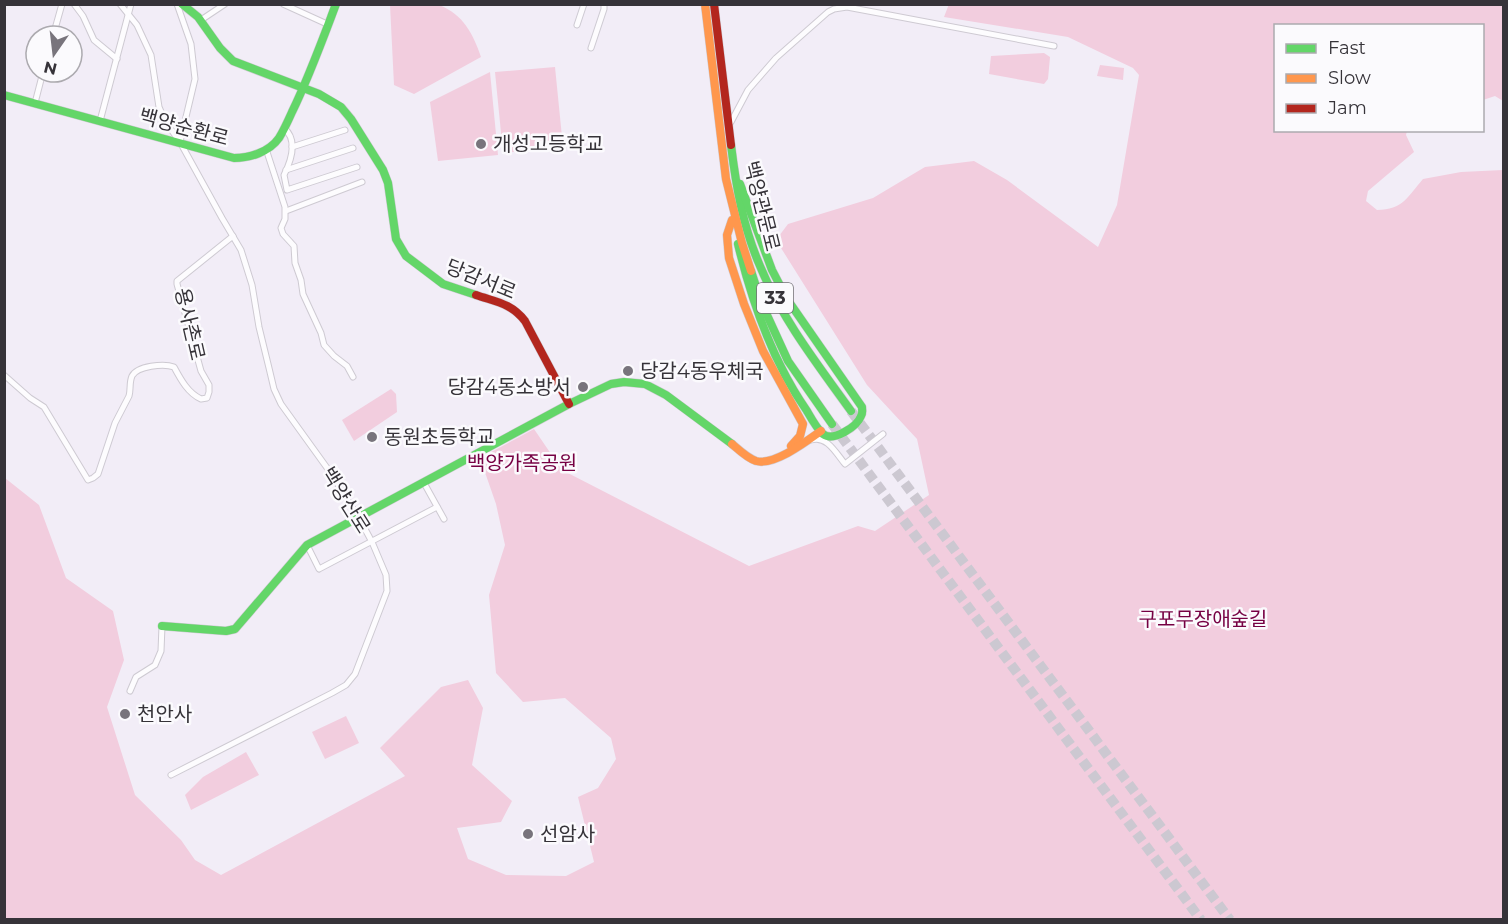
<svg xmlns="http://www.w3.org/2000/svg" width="1508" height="924" font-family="Montserrat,'Noto Sans KR',sans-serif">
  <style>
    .green { fill: #f2cdde }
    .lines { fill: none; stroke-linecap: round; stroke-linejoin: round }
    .highway-tunnel { stroke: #ccc8d1; stroke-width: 10; stroke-dasharray: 10 5; stroke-linecap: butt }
    .street-casing { stroke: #cecad2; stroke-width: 7 }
    .fast-casing { stroke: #cecad2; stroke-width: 9 }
    .slow-casing { stroke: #cecad2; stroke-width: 9 }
    .jam-casing { stroke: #cecad2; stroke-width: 9 }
    .street { stroke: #fdfcfe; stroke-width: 5 }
    .fast { stroke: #63d668; stroke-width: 8 }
    .slow { stroke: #ff974d; stroke-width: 8 }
    .jam { stroke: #b3261e; stroke-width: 8 }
    .poi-dot { fill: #78747c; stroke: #fbfafd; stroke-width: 2 }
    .labels { text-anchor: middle; stroke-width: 5; stroke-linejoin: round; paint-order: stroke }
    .shield { fill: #fbfafd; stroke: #716f74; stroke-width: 1.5 }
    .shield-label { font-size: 18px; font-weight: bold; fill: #363339 }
    .street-label { font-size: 20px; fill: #363339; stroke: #fbfafd }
    .poi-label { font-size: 20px; fill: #363339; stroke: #fbfafd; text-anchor: start }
    .park-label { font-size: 20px; fill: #760043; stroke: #fbfafd }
  </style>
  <rect width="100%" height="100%" fill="#f2edf7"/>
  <g class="green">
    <path d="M 949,4 L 1503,5 L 1503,101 L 1495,96 L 1483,100 L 1482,26 L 1276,26 L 1276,130 L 1407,131 L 1406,135 L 1414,152 L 1368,191 L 1366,201 L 1377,210 C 1403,210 1408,196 1423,179 L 1461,172 L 1503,170 L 1503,919 L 5,919 L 5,478 L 39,505 L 66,578 L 113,611 L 124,660 L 107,707 L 135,795 L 181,840 L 195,860 L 221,875 L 405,776 L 380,748 L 441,687 L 468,680 L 483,708 L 472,765 L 512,801 L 501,822 L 457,828 L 468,859 L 506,875 L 566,876 L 594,862 L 578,797 L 598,788 L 616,759 L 611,738 L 565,698 L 523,702 L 496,673 L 489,595 L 505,545 L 496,504 L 480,458 L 534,429 L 562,470 L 749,566 L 858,526 L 875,531 L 929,495 L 917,439 L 867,385 L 776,240 L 788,224 L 873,198 L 925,167 L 974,161 L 1007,180 L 1098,247 L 1117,205 L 1139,75 L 1133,68 L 1068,37 L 944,17 Z"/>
    <path d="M 439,5 C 463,14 473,34 481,57 L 414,94 L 394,85 L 390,5 Z"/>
    <path d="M 1044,53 L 1050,57 L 1048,79 L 1044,84 L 989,74 L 991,56 Z"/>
    <path d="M 1100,65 L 1124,68 L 1123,80 L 1097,76 Z"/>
    <path d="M 555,67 L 563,147 L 503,153 L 495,72 Z"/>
    <path d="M 490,72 L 498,155 L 438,161 L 430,102 Z"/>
    <path d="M 391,389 L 396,394 L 397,412 L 354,441 L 342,420 Z"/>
    <path d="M 346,716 L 359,743 L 325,759 L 312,732 Z"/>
    <path d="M 246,752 L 259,775 L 191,810 L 185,795 L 203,777 Z"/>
  </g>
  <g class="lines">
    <g class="highway-tunnel">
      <path d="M 851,411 L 1230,920"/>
      <path d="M 832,424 L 1201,920"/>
    </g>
    <defs>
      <g id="street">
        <path d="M 74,4 L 83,16 L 94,40 L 117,59"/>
        <path d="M 120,4 L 137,25 L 151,55 L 159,107 L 165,121 L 180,142 L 222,218 L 241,250 L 252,285 L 259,327 L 269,368 L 274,389 L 281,404 L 330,472 L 359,518 L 372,542 L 386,575 L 387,591 L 355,674 L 346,685 L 332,693 L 171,775"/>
        <path d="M 177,4 L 191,44 L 195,79 L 180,142"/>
        <path d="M 283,4 L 327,24"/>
        <path d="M 201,20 L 225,4"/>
        <path d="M 577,25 L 584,4"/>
        <path d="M 53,36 L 62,4"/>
        <path d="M 591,48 L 604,9 L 604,4"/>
        <path d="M 35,103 L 43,72"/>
        <path d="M 100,121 L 131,4"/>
        <path d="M 731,122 L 748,90 L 776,58 L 828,12 L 834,9 L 847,7 L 1054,46"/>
        <path d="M 284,128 C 298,140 291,161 284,175 L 287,190 L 357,167"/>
        <path d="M 292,147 L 345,130"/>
        <path d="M 266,149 L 285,207 L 285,219 L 281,228 L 283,234 L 294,246 L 295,263 L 301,280 L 303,294 L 321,333 L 324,345 L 334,356 L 347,366 L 353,377"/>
        <path d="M 286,170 L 353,148"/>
        <path d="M 286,211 L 362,182"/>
        <path d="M 4,375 L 30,398 L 44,407 L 88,480 L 93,478 L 98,474 L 115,423 L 129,396 C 131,389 129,383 132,376 C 137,366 164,363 174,367 C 181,380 188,393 201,399 L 207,398 L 209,392 L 209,385 L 201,371 L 177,284 L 177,281 L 233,236"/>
        <path d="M 811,440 C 827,435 836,453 845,464 L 883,434"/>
        <path d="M 424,483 L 444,519"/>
        <path d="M 307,545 L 319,569 L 437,507"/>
        <path d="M 130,691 L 136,677 L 155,665 L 161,651 L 162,626"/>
      </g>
      <g id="fast">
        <path d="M 182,4 L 198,17 L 220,48 L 233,61 L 319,94 L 341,107 L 351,119 L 383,170 L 388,183 L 396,239 L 406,256 L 443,284 L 476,295"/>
        <path d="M 4,95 L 234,158 C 250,158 269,152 279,138 C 284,130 288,121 292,112 C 309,77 322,41 336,4"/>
        <path d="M 731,145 C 736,186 743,227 760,266 C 782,319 818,365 851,411"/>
        <path d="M 738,244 C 752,302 772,361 807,411 C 811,418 817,429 823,434 C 833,442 857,427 861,416 C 863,413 862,411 862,407 L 787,299 L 772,270 L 740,184"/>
        <path d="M 751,271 L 761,302 L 788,361 L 832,424"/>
        <path d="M 162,626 L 226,631 L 235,629 L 307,545 L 569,404 L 611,384 L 624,382 L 645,384 L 666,395 L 732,444"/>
      </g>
      <g id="slow">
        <path d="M 705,4 L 726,179 L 742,243 L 751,271"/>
        <path d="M 732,220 L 727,235 L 729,258 L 744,304 L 763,351 L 803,424 L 800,436 L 791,446"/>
        <path d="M 732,444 C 739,450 747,458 756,461 C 774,466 807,441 821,431"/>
      </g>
      <g id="jam">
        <path d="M 714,4 L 731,145"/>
        <path d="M 476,295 C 496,302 511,303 525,321 L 569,404"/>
      </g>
    </defs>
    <use href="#street" class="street-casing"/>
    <use href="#fast" class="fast-casing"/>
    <use href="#slow" class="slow-casing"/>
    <use href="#jam" class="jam-casing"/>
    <use href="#street" class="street"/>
    <use href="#fast" class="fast"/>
    <use href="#slow" class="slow"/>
    <use href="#jam" class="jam"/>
  </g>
  <g class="poi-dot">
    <circle cx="481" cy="144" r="6"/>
    <circle cx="628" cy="371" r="6"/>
    <circle cx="583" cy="387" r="6"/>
    <circle cx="372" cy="437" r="6"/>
    <circle cx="125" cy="714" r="6"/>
    <circle cx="528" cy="834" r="6"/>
  </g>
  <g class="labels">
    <rect class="shield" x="757" y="283" width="36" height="30" rx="4.5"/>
    <g class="shield-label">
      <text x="775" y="304">33</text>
    </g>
    <g class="street-label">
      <text transform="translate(184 127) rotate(15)" y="7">백양순환로</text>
      <text transform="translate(762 206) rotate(76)" y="7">백양관문로</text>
      <text transform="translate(481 279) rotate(22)" y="7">당감서로</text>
      <text transform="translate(190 324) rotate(77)" y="7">용사촌로</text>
      <text transform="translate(346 500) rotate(58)" y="7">백양산로</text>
    </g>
    <g class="poi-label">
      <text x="493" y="151">개성고등학교</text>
      <text x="640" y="378">당감4동우체국</text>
      <text x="571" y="394" text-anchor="end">당감4동소방서</text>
      <text x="384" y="444">동원초등학교</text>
      <text x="137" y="721">천안사</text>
      <text x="540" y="841">선암사</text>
    </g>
    <g class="park-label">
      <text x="522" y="470">백양가족공원</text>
      <text x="1203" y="626">구포무장애숲길</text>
    </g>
  </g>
  <rect width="1508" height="924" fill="none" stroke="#363339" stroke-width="12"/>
  <rect x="1274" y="24" width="210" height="108" fill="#fbfafd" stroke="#acaaaf" stroke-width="1.5"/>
  <rect x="1286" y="44" width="30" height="9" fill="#63d668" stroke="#acaaaf" stroke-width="1.5"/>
  <text x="1328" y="54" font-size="18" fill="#363339">Fast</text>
  <rect x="1286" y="74" width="30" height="9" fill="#ff974d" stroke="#acaaaf" stroke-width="1.5"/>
  <text x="1328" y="84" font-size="18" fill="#363339">Slow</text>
  <rect x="1286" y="104" width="30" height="9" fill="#b3261e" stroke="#acaaaf" stroke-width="1.5"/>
  <text x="1328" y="114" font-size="18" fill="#363339">Jam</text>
  <g transform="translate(54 54) rotate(194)"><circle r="28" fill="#fbfafd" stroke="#acaaaf" stroke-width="1.5"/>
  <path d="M0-4.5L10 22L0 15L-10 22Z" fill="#78747c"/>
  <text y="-9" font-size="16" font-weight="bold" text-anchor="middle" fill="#363339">N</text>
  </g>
</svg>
